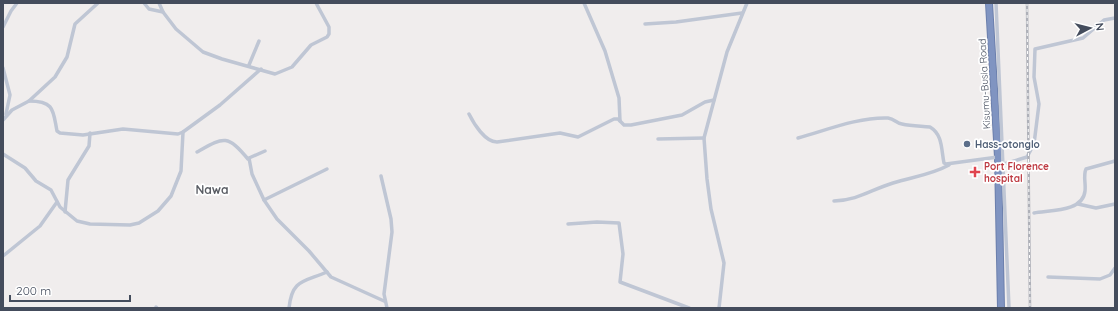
<svg xmlns="http://www.w3.org/2000/svg" width="1118" height="311" font-family="Quicksand,sans-serif">
  <style>
    .lines { fill: none; stroke-linecap: round; stroke-linejoin: round }
    .highway-casing { stroke: #6b7fac; stroke-width: 8 }
    .street { stroke: #bfc6d4; stroke-width: 3.5 }
    .highway { stroke: #8094c1; stroke-width: 6 }
    .rail-casing { stroke: #aeb0b8; stroke-width: 2.5 }
    .rail { stroke: #fff; stroke-width: 1; stroke-dasharray: 3; stroke-linecap: butt }
    .service-dot { fill: #5c6f8a; stroke: #fff; stroke-width: 1.5 }
    .health-dot { fill: #e0444e; stroke: #fff; stroke-width: 1.5 }
    .labels { text-anchor: middle; stroke-width: 3.5; stroke-linejoin: round; paint-order: stroke }
    .street-label { font-size: 10px; fill: #444c5c; stroke: #fff }
    .service-label { font-size: 10px; font-weight: bold; fill: #4e5e75; stroke: #fff; text-anchor: start }
    .health-label { font-size: 10px; font-weight: bold; fill: #be3a42; stroke: #fff; text-anchor: start }
    .quarter-label { font-size: 12px; font-weight: bold; fill: #595c63; stroke: #fff }
  </style>
  <rect width="100%" height="100%" fill="#f0eded"/>
  <g class="lines">
    <defs>
      <path id="highway" d="M 989,3 L 998,157 L 1001,308"/>
    </defs>
    <use href="#highway" class="highway-casing"/>
    <g class="street">
      <path d="M 144,3 L 149,9 L 163,12 L 176,29 L 203,52 L 222,59 L 275,74 L 292,67 L 311,45 L 327,37 L 329,34 L 329,27 L 316,3"/>
      <path d="M 159,3 L 163,12"/>
      <path d="M 584,3 L 605,51 L 619,98 L 620,121"/>
      <path d="M 996,3 L 1009,308"/>
      <path d="M 645,24 L 676,22 L 742,13"/>
      <path d="M 3,27 L 11,11 L 17,3"/>
      <path d="M 249,65 L 259,41"/>
      <path d="M 3,68 L 10,95 L 6,114"/>
      <path d="M 29,101 C 55,101 53,111 57,131 L 60,133 L 83,135 L 123,129 L 178,134 L 183,132 L 220,105 L 261,69"/>
      <path d="M 469,114 C 474,124 485,142 497,142 L 560,133 L 578,137 L 614,119 L 618,119 L 624,125 L 631,125 L 682,115 L 705,102 L 714,100"/>
      <path d="M 3,120 L 12,110 L 29,101 L 55,77 L 67,57 L 75,24 L 98,3"/>
      <path d="M 798,138 C 827,130 858,117 888,118 C 895,119 896,123 902,124 C 911,126 920,126 930,127 C 943,135 941,149 944,163 L 946,164 L 998,157"/>
      <path d="M 658,139 L 704,138"/>
      <path d="M 265,151 L 249,158 L 252,174 L 264,200 L 277,219 L 309,251 L 331,277 L 384,301"/>
      <path d="M 197,152 C 224,137 227,134 248,159"/>
      <path d="M 3,154 L 25,168 L 36,181 L 51,190 L 60,207 L 77,221 L 90,224 L 130,225 L 139,223 L 158,211 L 171,196 L 181,171 L 183,132"/>
      <path d="M 1004,164 L 1027,157 L 1034,144 L 1039,104 L 1034,77 L 1035,49 L 1083,38 L 1104,20 L 1115,18"/>
      <path d="M 381,176 L 391,219 L 392,232 L 384,294 L 387,308"/>
      <path d="M 264,200 L 327,169"/>
      <path d="M 834,201 C 859,200 870,190 893,183 C 912,177 931,175 949,165"/>
      <path d="M 1078,204 L 1096,208 L 1115,204"/>
      <path d="M 65,212 L 68,180 L 89,146 L 90,133"/>
      <path d="M 1034,213 C 1050,210 1083,212 1085,191 C 1086,184 1083,175 1086,169 L 1115,161"/>
      <path d="M 568,224 L 597,222 L 619,223 L 623,254 L 620,282 L 689,308"/>
      <path d="M 3,256 L 40,226 L 57,202"/>
      <path d="M 1048,277 L 1100,279 L 1110,275 L 1115,268"/>
      <path d="M 156,307 L 157,308"/>
      <path d="M 289,308 C 292,279 304,282 327,272"/>
      <path d="M 719,308 L 724,263 L 711,209 L 707,179 L 704,138 L 727,52 L 747,3"/>
    </g>
    <use href="#highway" class="highway"/>
    <defs>
      <path id="rail" d="M 1027,3 L 1030,308"/>
    </defs>
    <use href="#rail" class="rail-casing"/>
    <use href="#rail" class="rail"/>
  </g>
  <circle class="service-dot" cx="967" cy="144" r="4"/>
  <path class="health-dot" d="M973 166h4v4h4v4h-4v4h-4v-4h-4v-4h4z"/>
  <g class="labels">
    <g class="street-label">
      <text transform="translate(984 84) rotate(-93)" y="4">Kisumu-Busia Road</text>
    </g>
    <g class="service-label">
      <text x="975" y="148">Hass-otonglo</text>
    </g>
    <g class="health-label">
      <text x="984" y="170">Port Florence<tspan x="984" dy="12">hospital</tspan></text>
    </g>
    <g class="quarter-label">
      <text x="212" y="194">Nawa</text>
    </g>
  </g>
  <rect width="1118" height="311" fill="none" stroke="#444c5c" stroke-width="8"/>
  <g transform="translate(1090 28) rotate(83)" stroke="#ffffff" stroke-width="3" paint-order="stroke">
  <path d="M0-3L7 15L0 10L-7 15Z" fill="#444c5c"/>
  <text y="-6" font-size="11" font-weight="bold" text-anchor="middle" fill="#444c5c">N</text>
  </g>
  <path d="M10 295v6h120v-6" fill="none" stroke="#444c5c" stroke-width="2"/>
  <text x="16" y="295" font-size="12" fill="#444c5c" stroke="#ffffff" stroke-width="3" paint-order="stroke">200 m</text>
</svg>
